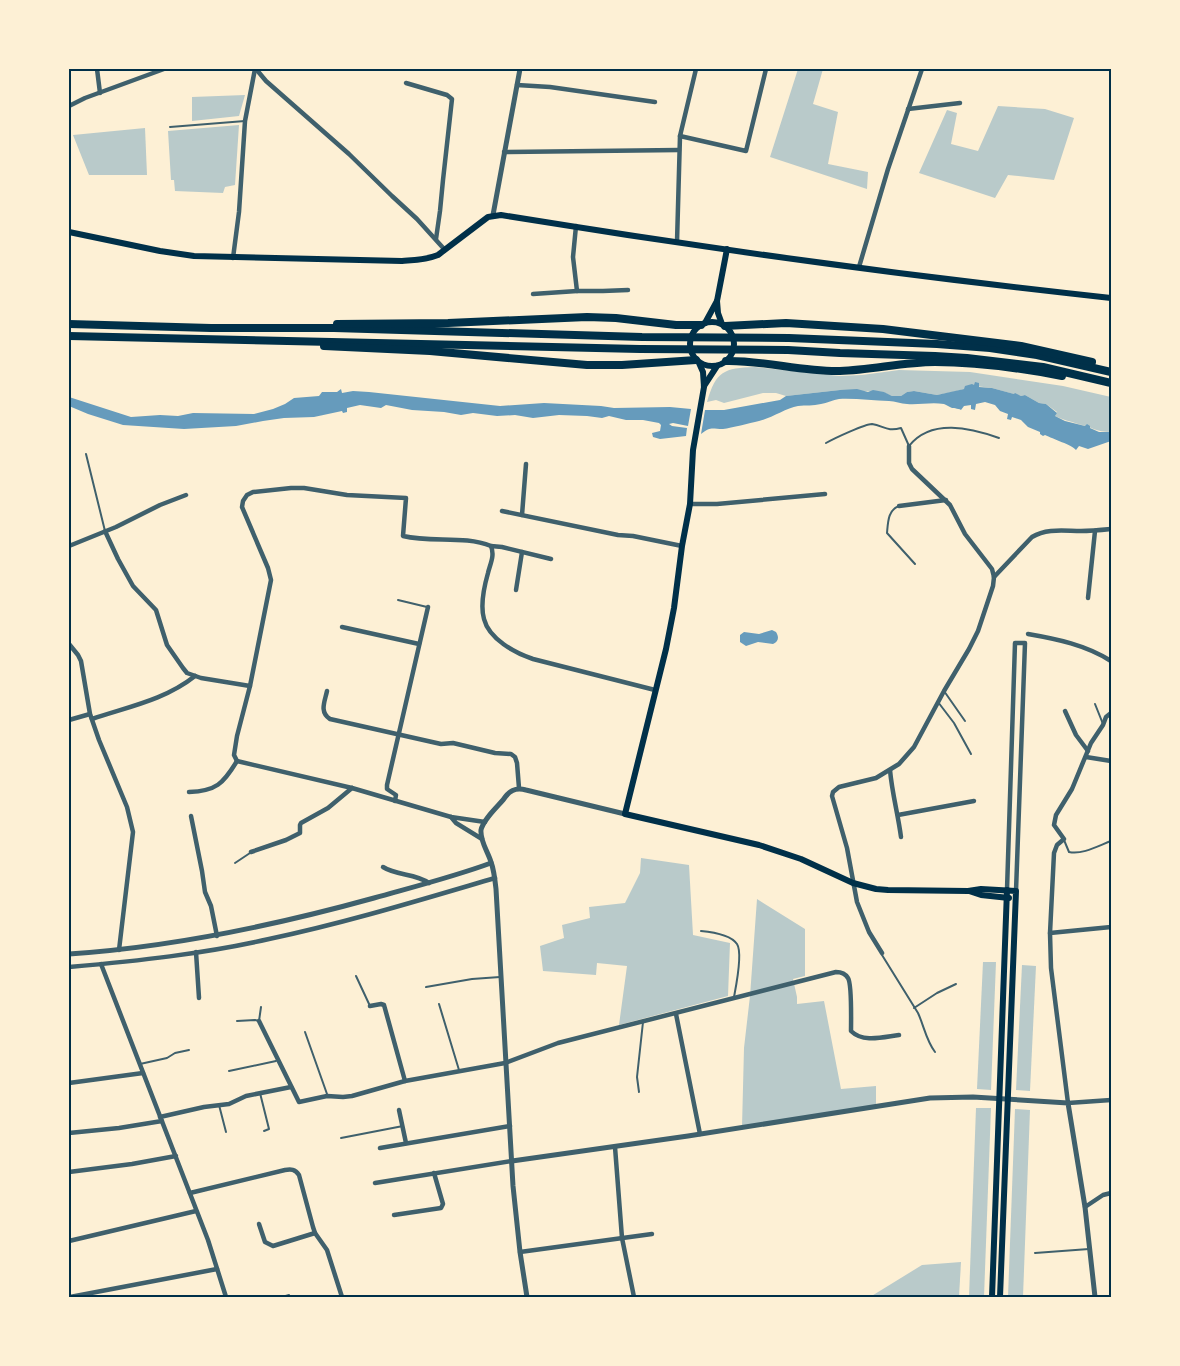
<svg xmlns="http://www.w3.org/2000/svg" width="1180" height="1366" font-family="Georgia,serif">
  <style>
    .green { fill: #b9caca }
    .water { fill: #669bbc }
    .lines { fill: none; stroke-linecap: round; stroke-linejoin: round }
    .service { stroke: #3f606c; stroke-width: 2 }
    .minor { stroke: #3f606c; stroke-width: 4.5 }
    .tertiary { stroke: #3f606c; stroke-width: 5 }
    .secondary { stroke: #003049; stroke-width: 6 }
    .trunk { stroke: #003049; stroke-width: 8 }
    .neatline { fill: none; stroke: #003049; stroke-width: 2 }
  </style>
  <rect width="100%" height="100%" fill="#fdf0d5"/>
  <g class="green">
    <path d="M 798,69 L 823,69 L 813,104 L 838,112 L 828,164 L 868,172 L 867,189 L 770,157 Z"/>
    <path d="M 245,95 L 239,116 L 192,121 L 192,97 Z"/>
    <path d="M 998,106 L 1045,109 L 1074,118 L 1054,180 L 1008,175 L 995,198 L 919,173 L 947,110 L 957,113 L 951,144 L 978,151 Z"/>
    <path d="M 239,125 L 235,185 L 225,187 L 223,193 L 175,191 L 174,180 L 171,180 L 168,131 Z"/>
    <path d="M 145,128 L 147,175 L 89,175 L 73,135 Z"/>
    <path d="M 755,367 L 839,376 L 862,375 L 899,370 L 970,372 L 1063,386 L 1111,397 L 1111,432 C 1096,432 1092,427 1078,424 C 1070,421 1063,420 1055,416 L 1057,412 L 1046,404 L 1039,403 L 1025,395 L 1021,396 L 992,388 L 975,386 L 953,392 L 937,395 L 914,391 L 907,392 L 901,396 L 892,396 L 883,392 L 840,390 L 786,396 L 776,393 L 763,393 L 724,403 L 716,400 L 707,402 C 716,371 724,368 755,367 Z"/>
    <path d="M 641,858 L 689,865 L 693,935 L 730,943 L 728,996 L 619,1025 L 627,966 L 597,963 L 596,975 L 543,971 L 540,946 L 564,938 L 562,925 L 590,918 L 589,907 L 625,903 L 640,873 Z"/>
    <path d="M 757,899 L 805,929 L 805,976 L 793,979 L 797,997 L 797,1004 L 824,1001 L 841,1089 L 876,1086 L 876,1105 L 742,1127 L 744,1048 L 750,996 Z"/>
    <path d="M 983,962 L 996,962 L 991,1090 L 977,1089 Z"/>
    <path d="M 1022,965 L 1036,966 L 1030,1091 L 1016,1090 Z"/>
    <path d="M 976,1108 L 991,1108 L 984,1297 L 969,1297 Z"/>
    <path d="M 1015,1109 L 1030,1110 L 1023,1297 L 1008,1297 Z"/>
    <path d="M 961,1262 L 959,1297 L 870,1297 L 922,1265 Z"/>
  </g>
  <g class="water">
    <path d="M 975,382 L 979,383 L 979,387 L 992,388 L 1014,394 L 1015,393 L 1021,396 L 1025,395 L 1039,403 L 1046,404 L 1057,413 L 1055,416 L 1065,421 L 1085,426 L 1087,424 L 1090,426 L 1090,428 L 1099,432 L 1111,432 L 1111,441 L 1088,449 L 1079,446 L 1076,450 C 1072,445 1053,439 1045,435 L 1043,436 L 1040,434 L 1040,432 L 1028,427 L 1021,420 L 1012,417 L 1011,420 L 1007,419 L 1008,414 L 1000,411 L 995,405 L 985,402 L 976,404 L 975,410 L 971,409 L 971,405 L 964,406 L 961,410 C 961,409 953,408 952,408 C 949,407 947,405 944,404 C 931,402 919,405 907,404 C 901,404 895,401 889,401 C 873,401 855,398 839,399 C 833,400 827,403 821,404 C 813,406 806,405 798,406 C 786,408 772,418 759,421 C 749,423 732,428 723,429 C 712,429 711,426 701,434 L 705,410 L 724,410 L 780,400 L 786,396 L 840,390 L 857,389 L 868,392 L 873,390 L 884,392 L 892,396 L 901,396 L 907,392 L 914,391 L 937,395 L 964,389 L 965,386 L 972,384 L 974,385 Z"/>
    <path d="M 341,389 L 342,393 L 353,391 L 369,392 L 500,406 L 544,403 L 601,406 L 614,408 L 670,407 L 691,409 L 688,426 L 673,423 L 669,424 L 672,426 L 687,428 L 686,436 L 660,439 L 653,437 L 652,433 L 660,431 L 661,425 L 659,423 L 643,420 L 626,420 L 609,416 L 602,418 L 587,416 L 559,415 L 533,418 L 515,415 L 497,416 L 473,413 L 461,415 L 444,412 L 412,410 L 386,405 L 381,408 L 360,405 L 347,408 L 347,412 L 343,413 L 342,411 L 314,417 L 284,418 L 263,421 L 236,426 L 184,429 L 123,425 L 88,414 L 69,406 L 69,397 L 131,417 L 160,415 L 178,416 L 193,413 L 254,414 L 273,409 L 285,404 L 294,398 L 319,396 L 322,392 L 337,392 Z"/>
    <path d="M 772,630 L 776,632 C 779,637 779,641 773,644 L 758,642 L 746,646 L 740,642 L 740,635 L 744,632 L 759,634 Z"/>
  </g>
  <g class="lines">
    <g class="service">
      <path d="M 170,127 L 245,121"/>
      <path d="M 826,443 C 835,438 865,424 872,424 C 884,426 887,432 901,428 L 909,446 C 931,418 971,428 999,438"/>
      <path d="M 86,454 L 105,531"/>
      <path d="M 899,506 C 888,510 888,522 887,533 L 915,564"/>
      <path d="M 398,600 L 427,607"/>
      <path d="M 944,691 L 965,721"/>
      <path d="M 938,702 L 954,723 L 971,754"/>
      <path d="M 1095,704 L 1103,724"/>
      <path d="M 1064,840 L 1069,852 C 1082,855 1098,846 1111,841"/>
      <path d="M 235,863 L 250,853"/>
      <path d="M 701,931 C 712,932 730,934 737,944 C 743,953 736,986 734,997"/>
      <path d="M 882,955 L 918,1013 C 924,1026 926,1040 935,1052"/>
      <path d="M 356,976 L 370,1006"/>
      <path d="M 426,987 L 472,979 L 500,977"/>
      <path d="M 439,1004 L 459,1070"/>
      <path d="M 914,1008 L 937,993 L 956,984"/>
      <path d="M 237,1021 L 255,1020 L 259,1021 L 261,1007"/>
      <path d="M 305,1032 L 327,1094"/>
      <path d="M 140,1064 L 167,1058 L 175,1053 L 189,1050"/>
      <path d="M 229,1071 L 276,1061"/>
      <path d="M 639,1092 L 637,1077 L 643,1022"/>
      <path d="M 260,1093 L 269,1129 L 264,1131"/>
      <path d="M 219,1105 L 226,1132"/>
      <path d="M 341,1138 L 403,1126"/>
      <path d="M 1035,1253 L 1089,1249"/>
      <path d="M 408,1296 L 408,1297"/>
      <path d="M 282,1297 L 289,1295 L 289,1297"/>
    </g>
    <g class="minor">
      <path d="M 97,69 L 100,93"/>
      <path d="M 256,69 L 266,81 L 349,154 L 392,196 L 417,219 L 445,250"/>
      <path d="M 406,83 L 447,95 L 452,99 L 443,180 L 440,211 L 436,239"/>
      <path d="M 517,85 L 550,87 L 655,102"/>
      <path d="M 69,106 L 85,98 L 164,69"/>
      <path d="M 908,109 L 960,103"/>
      <path d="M 680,136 L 746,151 L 766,69"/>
      <path d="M 504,152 L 679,150"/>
      <path d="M 576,226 L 573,257 L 577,291"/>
      <path d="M 677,242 L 680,136 L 696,69"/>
      <path d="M 233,258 L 239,212 L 245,121 L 255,69"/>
      <path d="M 859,267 L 888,169 L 922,69"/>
      <path d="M 533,294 L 577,291 L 603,291 L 628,290"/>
      <path d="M 690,504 L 717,504 L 825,494"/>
      <path d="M 899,506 L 946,500"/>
      <path d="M 502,511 L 618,535 L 633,536 L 682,546"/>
      <path d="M 522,515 L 526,464"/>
      <path d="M 105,531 L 118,559 L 133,586 L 156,610 L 167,645 L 183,668 L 187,673 L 201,678 L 250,686"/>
      <path d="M 69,546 L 116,527 L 160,505 L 186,495"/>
      <path d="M 491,546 L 502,547 L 551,559"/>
      <path d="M 994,577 L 1032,537 C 1047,528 1064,531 1081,531 C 1091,531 1101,530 1111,529"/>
      <path d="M 516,590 L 522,552"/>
      <path d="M 1088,598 L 1095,531"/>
      <path d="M 342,627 L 419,644"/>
      <path d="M 1028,634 C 1057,639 1086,645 1111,661"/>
      <path d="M 69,644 L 78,655 L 81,661 L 90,714 L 99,740 L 127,807 L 133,832 L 119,950"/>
      <path d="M 327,691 C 325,701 319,712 330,719 L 441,744 L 453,743 L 495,753 L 511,754 L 515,757 L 517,763 L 519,788"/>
      <path d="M 1065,711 L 1076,735 L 1088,751"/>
      <path d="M 1111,713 L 1106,717 L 1103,725 L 1091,743 L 1072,789 L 1056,815 L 1054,825 L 1064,839 L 1057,845 L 1054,853 L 1050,933 L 1051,968 L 1068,1103 L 1111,1100"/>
      <path d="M 92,719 C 127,707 165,700 195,676"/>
      <path d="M 69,720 L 90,714"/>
      <path d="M 1086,757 L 1111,761"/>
      <path d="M 237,761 L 234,755 L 237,736 L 250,686 L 271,580 L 268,568 L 242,507 L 243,501 L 247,495 L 253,492 L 291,488 L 304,488 L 347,495 L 406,498 L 403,536 C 432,543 464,535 491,546 C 495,556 490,564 488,573 C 484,587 480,605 484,619 C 489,639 515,653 533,659 L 655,690"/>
      <path d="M 237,761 L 352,788 L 451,817 L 485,822"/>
      <path d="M 890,770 C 892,793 898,814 901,837"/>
      <path d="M 189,792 C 216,791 223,784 237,761"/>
      <path d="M 395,801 L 396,795 L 387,789 L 387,785 L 428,607"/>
      <path d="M 898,815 L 974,801"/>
      <path d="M 191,816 L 202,871 L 205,892 L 211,906 L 217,936"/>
      <path d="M 451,817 L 456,823 L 482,839"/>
      <path d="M 251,852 L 286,840 L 300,833 L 300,825 L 301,823 L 328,808 L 352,788"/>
      <path d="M 383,867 C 397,876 415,873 429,883"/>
      <path d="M 1007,890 L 1015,643 L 1025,643 L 1016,891"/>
      <path d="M 1050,933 L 1111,927"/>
      <path d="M 196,952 L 199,998"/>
      <path d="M 882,953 L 869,932 L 857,902 L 847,848 L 832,796 L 833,792 L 839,787 L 876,778 L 899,764 L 914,747 L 944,691 L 969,649 L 978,631 L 993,586 L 994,577 L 992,569 L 965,534 L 950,505 L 912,469 L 909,463 L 909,446"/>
      <path d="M 101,964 L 208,1240 L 226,1297"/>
      <path d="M 69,967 C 136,961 204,954 269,939 C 345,923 420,900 495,878"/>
      <path d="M 370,1006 L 381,1004 L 384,1005 L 405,1081"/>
      <path d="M 676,1014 L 700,1134"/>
      <path d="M 259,1021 L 299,1102 L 327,1096 L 343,1097 L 352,1096 L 405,1081 L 505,1063 L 558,1043 L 836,972 C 841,972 845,973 848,978 C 852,984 851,1021 851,1031 C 863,1043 883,1037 899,1035"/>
      <path d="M 69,1083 L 143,1073"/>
      <path d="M 399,1110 L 406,1143"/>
      <path d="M 160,1117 L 204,1107 L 229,1104 L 246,1096 L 291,1087"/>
      <path d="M 69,1133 L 119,1128 L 162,1121"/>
      <path d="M 615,1147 L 622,1238 L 634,1297"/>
      <path d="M 380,1148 L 510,1126"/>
      <path d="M 69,1172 L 132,1164 L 176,1156"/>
      <path d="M 375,1183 L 512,1161"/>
      <path d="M 190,1193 L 285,1170 C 291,1169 295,1169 299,1175 L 313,1227 L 315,1233 L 327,1250 L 342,1297"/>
      <path d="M 1085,1207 L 1103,1195 L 1111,1193"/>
      <path d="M 394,1215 L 441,1208 L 443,1204 L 434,1173"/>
      <path d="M 259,1224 L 265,1242 L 273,1246 L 315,1233"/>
      <path d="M 69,1241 L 196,1211"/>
      <path d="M 520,1252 L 652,1234"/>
      <path d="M 70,1297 L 217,1269"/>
    </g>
    <g class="tertiary">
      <path d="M 493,215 L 520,69"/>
      <path d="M 69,954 C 173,947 273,926 374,898 C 413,887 453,877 491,863"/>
      <path d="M 512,1161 L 688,1136 L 930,1098 L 973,1097 L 1068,1103 L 1085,1207 L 1095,1297"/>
      <path d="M 527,1297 L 520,1252 L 513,1186 L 496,889 C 495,880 494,870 491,862 C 488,852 480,841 481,830 C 483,820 496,808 503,800 C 509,791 515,787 526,790 L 625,814"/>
    </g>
    <g class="secondary">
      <path d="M 69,232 L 160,251 L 194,256 L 402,261 C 415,260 426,260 438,255 L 488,217 L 501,215 C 703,248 907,276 1111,298"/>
      <path d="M 717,301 L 727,249"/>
      <circle cx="712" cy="344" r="22"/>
      <path d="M 705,323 L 717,301 L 718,313 L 722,324"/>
      <path d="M 699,363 L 703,372 L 704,387 L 693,450 L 690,504 L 682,546 L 674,608 L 666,649 L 625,814 L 759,845 L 801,859 L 853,883 L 876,889 L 888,890 L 968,891 L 981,889 L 1016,891 L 1000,1297"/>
      <path d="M 704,386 L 717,366"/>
      <path d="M 969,891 L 981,895 L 1009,898"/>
      <path d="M 992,1297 L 1007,890"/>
    </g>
    <g class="trunk">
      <path d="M 69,324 L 211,328 L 334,328 L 642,337 L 789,338 L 937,344 L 990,348 L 1037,355 L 1111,372"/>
      <path d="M 337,324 L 448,323 L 587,317 L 616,318 L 676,325 L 701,325"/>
      <path d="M 725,326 L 786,323 L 883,329 L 1021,346 L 1092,362"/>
      <path d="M 69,336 L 640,349 L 788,350 L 840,353 L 935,356 L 967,358 L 1043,367 L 1111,383"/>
      <path d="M 324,346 L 430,351 L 587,365 L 622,365 L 696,360"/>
      <path d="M 726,361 C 764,360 802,372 840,371 C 872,370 903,362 935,362 C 977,362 1020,368 1062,376"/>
    </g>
  </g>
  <rect width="1180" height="1366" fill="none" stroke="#fdf0d5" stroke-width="141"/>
  <rect x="70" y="70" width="1040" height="1226" class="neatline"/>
</svg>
